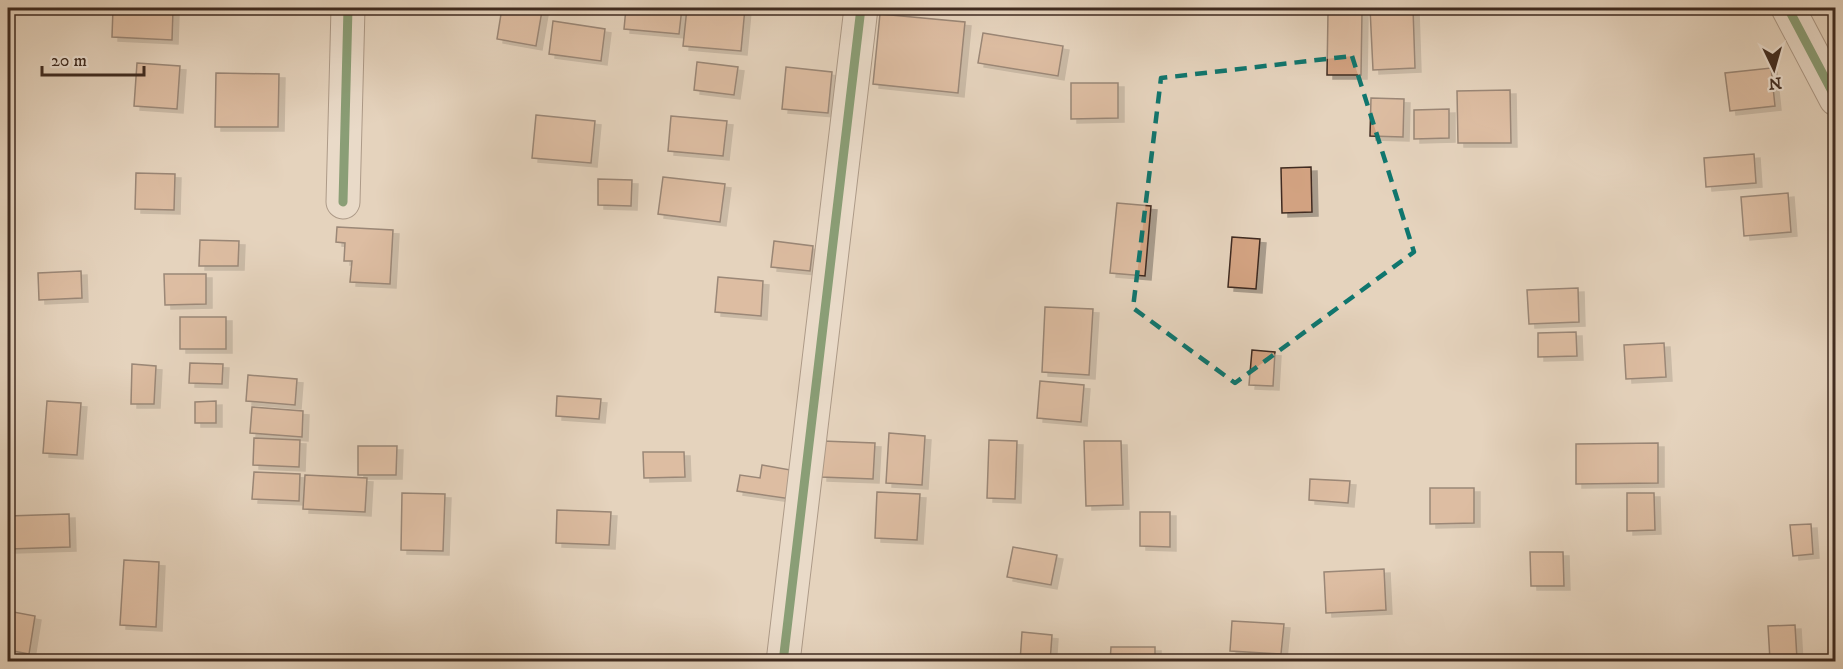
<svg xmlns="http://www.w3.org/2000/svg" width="1843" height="669" font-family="'IM FELL DW Pica',serif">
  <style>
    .building { fill: #d3a382; stroke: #3f2b20; stroke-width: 1.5; filter: url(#shadow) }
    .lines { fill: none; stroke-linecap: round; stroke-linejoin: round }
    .street-casing { stroke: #685547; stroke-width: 35 }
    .street { stroke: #eee2d4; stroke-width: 33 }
    .cycleway-casing { stroke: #eee2d4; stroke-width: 13 }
    .cycleway { stroke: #1b5e20; stroke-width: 9 }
    .marked { fill: none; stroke: #0f766e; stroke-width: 4.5; stroke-dasharray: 12 8; stroke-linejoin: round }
  </style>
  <defs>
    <filter id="shadow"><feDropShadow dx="6" dy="4" stdDeviation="0" flood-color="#0004"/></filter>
  </defs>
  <rect width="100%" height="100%" fill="#e5d3bd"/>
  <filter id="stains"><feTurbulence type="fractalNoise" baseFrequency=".00333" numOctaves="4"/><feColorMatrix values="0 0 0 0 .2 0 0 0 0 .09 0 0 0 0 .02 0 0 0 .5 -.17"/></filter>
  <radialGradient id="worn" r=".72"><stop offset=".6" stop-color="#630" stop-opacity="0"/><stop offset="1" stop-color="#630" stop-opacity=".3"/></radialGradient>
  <g class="building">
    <path d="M 113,8 L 173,10 L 172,40 L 112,37 Z"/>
    <path d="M 502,8 L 521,8 L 542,11 L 536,46 L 497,39 Z"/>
    <path d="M 626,8 L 682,8 L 679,34 L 624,29 Z"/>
    <path d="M 687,8 L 745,8 L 741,51 L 683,46 Z"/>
    <path d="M 1370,8 L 1413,8 L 1415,68 L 1373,70 Z"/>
    <path d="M 1328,12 L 1362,12 L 1361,75 L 1327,75 Z"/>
    <path d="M 880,14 L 965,22 L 958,93 L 873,84 Z"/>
    <path d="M 553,21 L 605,29 L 601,61 L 549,54 Z"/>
    <path d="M 983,33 L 1063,46 L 1058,76 L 978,63 Z"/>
    <path d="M 697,62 L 738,67 L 734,95 L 694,90 Z"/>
    <path d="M 137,63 L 180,66 L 177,109 L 134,106 Z"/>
    <path d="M 786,67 L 832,72 L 828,113 L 782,109 Z"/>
    <path d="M 1771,68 L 1775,106 L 1730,111 L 1725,73 Z"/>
    <path d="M 216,73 L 279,74 L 278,127 L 215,127 Z"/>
    <path d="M 1071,83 L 1118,83 L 1118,118 L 1071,119 Z"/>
    <path d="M 1510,90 L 1511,143 L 1458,143 L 1457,91 Z"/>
    <path d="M 1371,98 L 1404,99 L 1403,137 L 1370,136 Z"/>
    <path d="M 1449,109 L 1449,138 L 1414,139 L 1414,110 Z"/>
    <path d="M 536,115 L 595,121 L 591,163 L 532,158 Z"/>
    <path d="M 671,116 L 727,121 L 723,156 L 668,151 Z"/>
    <path d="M 1754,154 L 1756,183 L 1706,187 L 1704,158 Z"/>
    <path d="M 1311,167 L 1312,212 L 1282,213 L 1281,168 Z"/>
    <path d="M 136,173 L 175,174 L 174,210 L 135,209 Z"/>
    <path d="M 663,177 L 725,184 L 720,222 L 658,214 Z"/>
    <path d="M 598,179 L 632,180 L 631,206 L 598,205 Z"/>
    <path d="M 1788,193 L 1791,232 L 1744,236 L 1741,197 Z"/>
    <path d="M 1117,203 L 1151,206 L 1145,276 L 1110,273 Z"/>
    <path d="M 337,227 L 393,230 L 390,284 L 350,282 L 352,261 L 344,261 L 345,243 L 336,242 Z"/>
    <path d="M 1232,237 L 1260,239 L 1256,289 L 1228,287 Z"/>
    <path d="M 200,240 L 239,241 L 238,266 L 199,266 Z"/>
    <path d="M 774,241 L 813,246 L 810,271 L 771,267 Z"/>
    <path d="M 81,271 L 82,298 L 39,300 L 38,273 Z"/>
    <path d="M 164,274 L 206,274 L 206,304 L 165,305 Z"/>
    <path d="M 718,277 L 763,281 L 761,316 L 715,312 Z"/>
    <path d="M 1578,288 L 1579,322 L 1529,324 L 1527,290 Z"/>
    <path d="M 1045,307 L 1093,309 L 1089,375 L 1042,372 Z"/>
    <rect x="180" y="317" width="46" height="32"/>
    <path d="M 1576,332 L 1577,356 L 1538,357 L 1538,333 Z"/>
    <path d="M 1664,343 L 1666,377 L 1626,379 L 1624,345 Z"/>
    <path d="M 1252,350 L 1275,352 L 1273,386 L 1249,385 Z"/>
    <path d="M 190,363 L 223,364 L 222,384 L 189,383 Z"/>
    <path d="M 132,364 L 156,366 L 154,404 L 131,404 Z"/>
    <path d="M 248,375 L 297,379 L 295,405 L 246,401 Z"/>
    <path d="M 1040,381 L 1084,385 L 1081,422 L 1037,418 Z"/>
    <path d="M 557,396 L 601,399 L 599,419 L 556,416 Z"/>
    <path d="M 47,401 L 81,403 L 77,455 L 43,453 Z"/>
    <path d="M 216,401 L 216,423 L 195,423 L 195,402 Z"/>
    <path d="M 252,407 L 303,411 L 302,437 L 250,433 Z"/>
    <path d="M 889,433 L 925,436 L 922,485 L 886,483 Z"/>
    <path d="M 254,438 L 300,440 L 299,467 L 253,465 Z"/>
    <path d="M 989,440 L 1017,441 L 1015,499 L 987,498 Z"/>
    <path d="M 822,441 L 875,443 L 873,479 L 821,477 Z"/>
    <path d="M 1084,441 L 1121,441 L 1123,505 L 1086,506 Z"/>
    <path d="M 1658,443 L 1658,483 L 1576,484 L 1576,444 Z"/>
    <path d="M 358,446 L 397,446 L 396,475 L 358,475 Z"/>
    <path d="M 643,452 L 684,452 L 685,477 L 644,478 Z"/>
    <path d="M 762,465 L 802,472 L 798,500 L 737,491 L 740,475 L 760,478 Z"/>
    <path d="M 254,472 L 300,474 L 299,501 L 252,499 Z"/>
    <path d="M 305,475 L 367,478 L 365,512 L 303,509 Z"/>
    <path d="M 1310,479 L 1350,481 L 1348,503 L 1309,500 Z"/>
    <path d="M 1430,488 L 1474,488 L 1474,523 L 1430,524 Z"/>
    <path d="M 877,492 L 920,494 L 917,540 L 875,538 Z"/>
    <path d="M 402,493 L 445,494 L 443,551 L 401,550 Z"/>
    <path d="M 1627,493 L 1654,493 L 1655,530 L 1627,531 Z"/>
    <path d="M 557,510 L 611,512 L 609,545 L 556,543 Z"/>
    <path d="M 1140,512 L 1170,512 L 1170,547 L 1140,546 Z"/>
    <path d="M 69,514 L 70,547 L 9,549 L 8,516 Z"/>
    <path d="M 1811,524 L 1813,554 L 1793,556 L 1790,525 Z"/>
    <path d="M 1013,547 L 1057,555 L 1051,585 L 1007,577 Z"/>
    <path d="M 1530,552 L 1563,552 L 1564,586 L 1531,586 Z"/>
    <path d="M 124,560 L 159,562 L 156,627 L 120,625 Z"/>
    <path d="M 1384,569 L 1386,610 L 1326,613 L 1324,572 Z"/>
    <path d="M 8,611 L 35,616 L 29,654 L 8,650 Z"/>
    <path d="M 1232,621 L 1284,624 L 1281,654 L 1230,651 Z"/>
    <path d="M 1795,625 L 1797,659 L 1770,660 L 1768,626 Z"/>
    <path d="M 1022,632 L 1052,635 L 1050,662 L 1020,662 Z"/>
    <path d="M 1111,647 L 1155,647 L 1155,662 L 1110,662 Z"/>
  </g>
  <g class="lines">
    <defs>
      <g id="street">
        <path d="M 1788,8 L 1836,99"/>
        <path d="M 343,202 L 348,8"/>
        <path d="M 783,662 L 861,8"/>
      </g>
    </defs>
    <use href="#street" class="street-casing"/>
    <use href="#street" class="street"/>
    <defs>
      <g id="cycleway">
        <path d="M 1788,8 L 1836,99"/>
        <path d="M 343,202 L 348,8"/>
        <path d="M 783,662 L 861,8"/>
      </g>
    </defs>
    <use href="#cycleway" class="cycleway-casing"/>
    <use href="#cycleway" class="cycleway"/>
  </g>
  <path d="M0 0H1843V669H0ZM 1352,56 L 1414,252 L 1235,383 L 1133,308 L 1161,78 Z" fill="#e5d3bd" fill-opacity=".55" fill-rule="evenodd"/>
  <path class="marked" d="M 1352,56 L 1414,252 L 1235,383 L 1133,308 L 1161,78 Z"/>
  <rect width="1843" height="669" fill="none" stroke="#e5d3bd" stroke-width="30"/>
  <rect x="9" y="9" width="1825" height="651" fill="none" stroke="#3f2b20" stroke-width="3"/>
  <rect x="15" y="15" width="1813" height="639" fill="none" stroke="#3f2b20" stroke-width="1.5"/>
  <g transform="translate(1774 69) rotate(175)" stroke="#eee2d4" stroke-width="4.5" paint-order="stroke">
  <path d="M0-4.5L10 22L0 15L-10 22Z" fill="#3f2b20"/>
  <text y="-9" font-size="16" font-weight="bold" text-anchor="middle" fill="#3f2b20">N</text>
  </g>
  <path d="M42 66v9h102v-9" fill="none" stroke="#3f2b20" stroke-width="3"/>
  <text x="51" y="66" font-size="18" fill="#3f2b20" stroke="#eee2d4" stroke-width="4.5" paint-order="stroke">20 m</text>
  <rect width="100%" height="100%" filter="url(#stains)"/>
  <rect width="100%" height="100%" fill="url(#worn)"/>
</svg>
